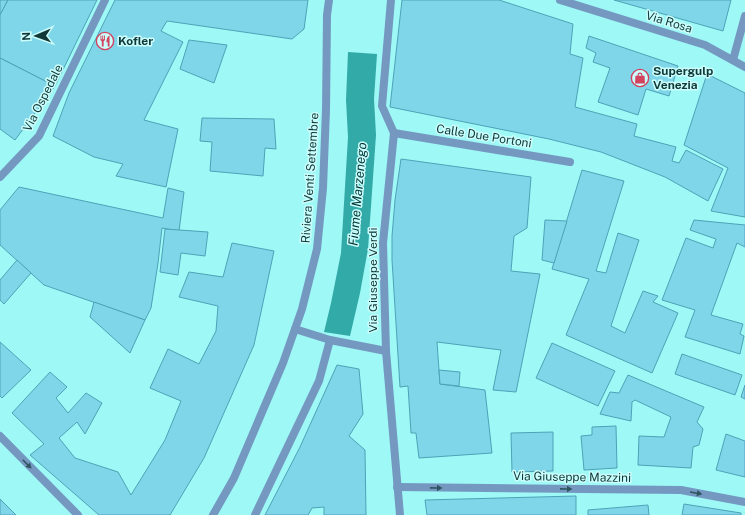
<svg xmlns="http://www.w3.org/2000/svg" width="745" height="515" font-family="'Public Sans',sans-serif">
  <style>
    .water { fill: #32aaa8 }
    .building { fill: #80d6e9; stroke: #4da3b6 }
    .lines { fill: none; stroke-linecap: round; stroke-linejoin: round }
    .street { stroke: #7598c1; stroke-width: 8 }
    .oneway { fill: #2f5561 }
    .labels { text-anchor: middle; stroke-width: 3; stroke-linejoin: round; paint-order: stroke }
    .street-label { font-size: 12px; fill: #113838; stroke: #cbfefc }
    .poi-label { font-size: 12px; font-weight: bold; fill: #113838; stroke: #cbfefc; text-anchor: start }
    .water-label { font-size: 13px; font-style: italic; fill: #003535; stroke: #cbfefc }
  </style>
  <rect width="100%" height="100%" fill="#9df8f6"/>
  <path class="water" d="M 348,52 L 377,54 L 374,99 L 376,135 L 368,249 L 360,293 L 350,336 L 324,332 L 331,303 L 341,253 L 348,137 L 346,100 Z"/>
  <g class="building">
    <path d="M 0,0 L 8,0 L 0,15 Z"/>
    <path d="M 8,0 L 97,0 L 55,86 L 0,58 L 0,15 Z"/>
    <path d="M 115,0 L 308,0 L 304,29 L 292,39 L 167,21 L 161,31 L 183,42 L 144,120 L 178,129 L 166,187 L 116,176 L 123,164 L 94,157 L 53,136 L 69,93 Z"/>
    <path d="M 402,0 L 499,0 L 573,24 L 570,54 L 583,58 L 575,107 L 637,124 L 634,136 L 676,147 L 672,161 L 679,163 L 686,150 L 723,169 L 708,201 L 665,177 L 601,152 L 549,139 L 390,107 Z"/>
    <path d="M 614,0 L 731,0 L 723,31 Z"/>
    <path d="M 589,36 L 678,66 L 669,96 L 646,89 L 638,115 L 598,102 L 610,68 L 593,62 L 596,53 L 586,48 Z"/>
    <path d="M 189,40 L 227,45 L 214,83 L 180,69 Z"/>
    <path d="M 0,58 L 55,86 L 15,140 L 0,129 Z"/>
    <path d="M 707,74 L 745,93 L 745,217 L 711,211 L 728,168 L 684,145 Z"/>
    <path d="M 202,118 L 274,119 L 276,149 L 265,148 L 263,176 L 210,171 L 212,142 L 200,141 Z"/>
    <path d="M 401,159 L 531,177 L 527,228 L 514,236 L 511,271 L 540,274 L 516,392 L 493,390 L 501,350 L 437,342 L 440,384 L 485,390 L 492,453 L 419,458 L 416,433 L 411,433 L 408,386 L 400,387 L 392,260 L 392,236 L 395,200 Z"/>
    <path d="M 582,170 L 624,181 L 596,271 L 606,273 L 618,233 L 639,240 L 611,326 L 625,333 L 643,291 L 658,296 L 653,302 L 678,313 L 652,373 L 566,335 L 589,279 L 552,269 Z"/>
    <path d="M 19,187 L 163,218 L 168,188 L 184,192 L 179,231 L 162,228 L 158,263 L 151,308 L 145,320 L 44,285 L 0,245 L 0,210 Z"/>
    <path d="M 545,220 L 567,221 L 554,263 L 542,260 Z"/>
    <path d="M 694,220 L 745,225 L 745,247 L 737,243 L 711,315 L 743,324 L 740,334 L 744,336 L 740,354 L 685,337 L 695,310 L 662,300 L 686,238 L 713,248 L 716,239 L 690,230 Z"/>
    <path d="M 165,229 L 208,232 L 205,256 L 181,253 L 178,275 L 160,272 Z"/>
    <path d="M 232,243 L 274,251 L 254,345 L 204,458 L 170,515 L 99,515 L 30,455 L 44,444 L 12,413 L 50,372 L 67,387 L 56,398 L 68,413 L 86,393 L 102,403 L 85,434 L 77,422 L 59,438 L 75,458 L 118,472 L 131,495 L 165,440 L 181,401 L 150,388 L 168,349 L 199,364 L 216,331 L 218,306 L 179,297 L 189,272 L 223,277 Z"/>
    <path d="M 17,260 L 31,273 L 4,304 L 0,300 L 0,280 Z"/>
    <path d="M 94,302 L 145,320 L 130,353 L 90,317 Z"/>
    <path d="M 0,342 L 31,370 L 2,398 L 0,396 Z"/>
    <path d="M 552,343 L 615,371 L 598,406 L 536,378 Z"/>
    <path d="M 682,354 L 742,375 L 735,395 L 675,374 Z"/>
    <path d="M 337,365 L 359,369 L 363,414 L 349,436 L 365,450 L 366,515 L 324,515 L 324,507 L 312,508 L 308,515 L 265,515 L 300,447 Z"/>
    <path d="M 439,370 L 460,372 L 459,386 L 440,384 Z"/>
    <path d="M 628,375 L 704,407 L 697,422 L 703,429 L 699,445 L 693,447 L 691,468 L 638,465 L 639,436 L 664,437 L 671,417 L 635,400 L 632,402 L 631,421 L 600,414 L 610,392 L 619,393 Z"/>
    <path d="M 745,385 L 745,399 L 741,397 Z"/>
    <path d="M 616,426 L 617,468 L 584,470 L 581,436 L 592,435 L 592,427 Z"/>
    <path d="M 553,432 L 553,471 L 512,472 L 511,433 Z"/>
    <path d="M 726,434 L 745,441 L 745,477 L 716,470 Z"/>
    <path d="M 576,496 L 576,515 L 427,515 L 425,500 Z"/>
    <path d="M 0,499 L 16,515 L 0,515 Z"/>
    <path d="M 684,504 L 741,513 L 741,515 L 682,515 Z"/>
    <path d="M 648,505 L 649,515 L 588,515 L 588,510 Z"/>
  </g>
  <g class="lines">
    <g class="street">
      <path d="M 391,0 L 382,106 L 394,133 L 383,243 L 386,351 L 400,515"/>
      <path d="M 560,0 L 705,45 L 745,67"/>
      <path d="M 733,60 L 745,16"/>
      <path d="M 394,133 L 570,162"/>
      <path d="M 0,177 L 39,136 L 105,0"/>
      <path d="M 295,329 L 330,340"/>
      <path d="M 0,436 L 78,515"/>
      <path d="M 397,487 L 681,490 L 745,502"/>
      <path d="M 213,515 L 234,478 L 283,363 L 302,309 L 317,249 L 323,188 L 326,110 L 327,15 L 329,0"/>
      <path d="M 255,515 L 319,381 L 330,340 L 386,351"/>
    </g>
  </g>
  <defs><path id="oneway-solid" d="M-6-.8H1V-3.2L6.5 0L1 3.2V.8H-6Z"/></defs>
  <g class="oneway">
    <use href="#oneway-solid" transform="translate(27 464) rotate(45)"/>
    <use href="#oneway-solid" transform="translate(436 488) rotate(1)"/>
    <use href="#oneway-solid" transform="translate(566 489) rotate(1)"/>
    <use href="#oneway-solid" transform="translate(696 493) rotate(10)"/>
  </g>
  <defs>
    <symbol id="restaurant-ring" viewBox="-11 -11 22 22"><circle r="9.5" fill="#cbfefc" stroke="#d3435e" stroke-width="1.5"/><path d="M-5-6h1v4h1v-4h1v4h1v-4h1v5L-1.5 .5V6h-2V.5L-5-1ZM5-6V6H3V1.5H1.5Q1.5-4 5-6Z" fill="#d3435e"/></symbol>
    <symbol id="shop-ring" viewBox="-11 -11 22 22"><circle r="9.5" fill="#cbfefc" stroke="#d3435e" stroke-width="1.5"/><path d="M-5-2.5h2.3a2.7 3.5 0 0 1 5.4 0H5L5.5 6h-11ZM-1.5-2.5h3a1.5 2.3 0 0 0-3 0Z" fill="#d3435e"/></symbol>
  </defs>
  <g fill-rule="evenodd">
    <use href="#restaurant-ring" x="95" y="31" width="20" height="20"/>
    <use href="#shop-ring" x="630" y="68" width="20" height="20"/>
  </g>
  <g class="labels">
    <g class="street-label">
      <text transform="translate(669 22) rotate(17)" y="4">Via Rosa</text>
      <text transform="translate(43 98) rotate(-63)" y="4">Via Ospedale</text>
      <text transform="translate(484 136) rotate(9)" y="4">Calle Due Portoni</text>
      <text transform="translate(310 178) rotate(-86)" y="4">Riviera Venti Settembre</text>
      <text transform="translate(373 280) rotate(-90)" y="4">Via Giuseppe Verdi</text>
      <text transform="translate(572 477) rotate(1)" y="4">Via Giuseppe Mazzini</text>
    </g>
    <g class="poi-label">
      <text x="118" y="45">Kofler</text>
      <text x="653" y="75">Supergulp<tspan x="653" dy="14">Venezia</tspan></text>
    </g>
    <g class="water-label">
      <text transform="translate(357 194) rotate(-85)" y="5">Fiume Marzenego</text>
    </g>
  </g>
  <g transform="translate(36 36) rotate(268)" stroke="#cbfefc" stroke-width="3" paint-order="stroke">
  <path d="M0-3L7 15L0 10L-7 15Z" fill="#113838"/>
  <text y="-6" font-size="11" font-weight="bold" text-anchor="middle" fill="#113838">N</text>
  </g>
</svg>
